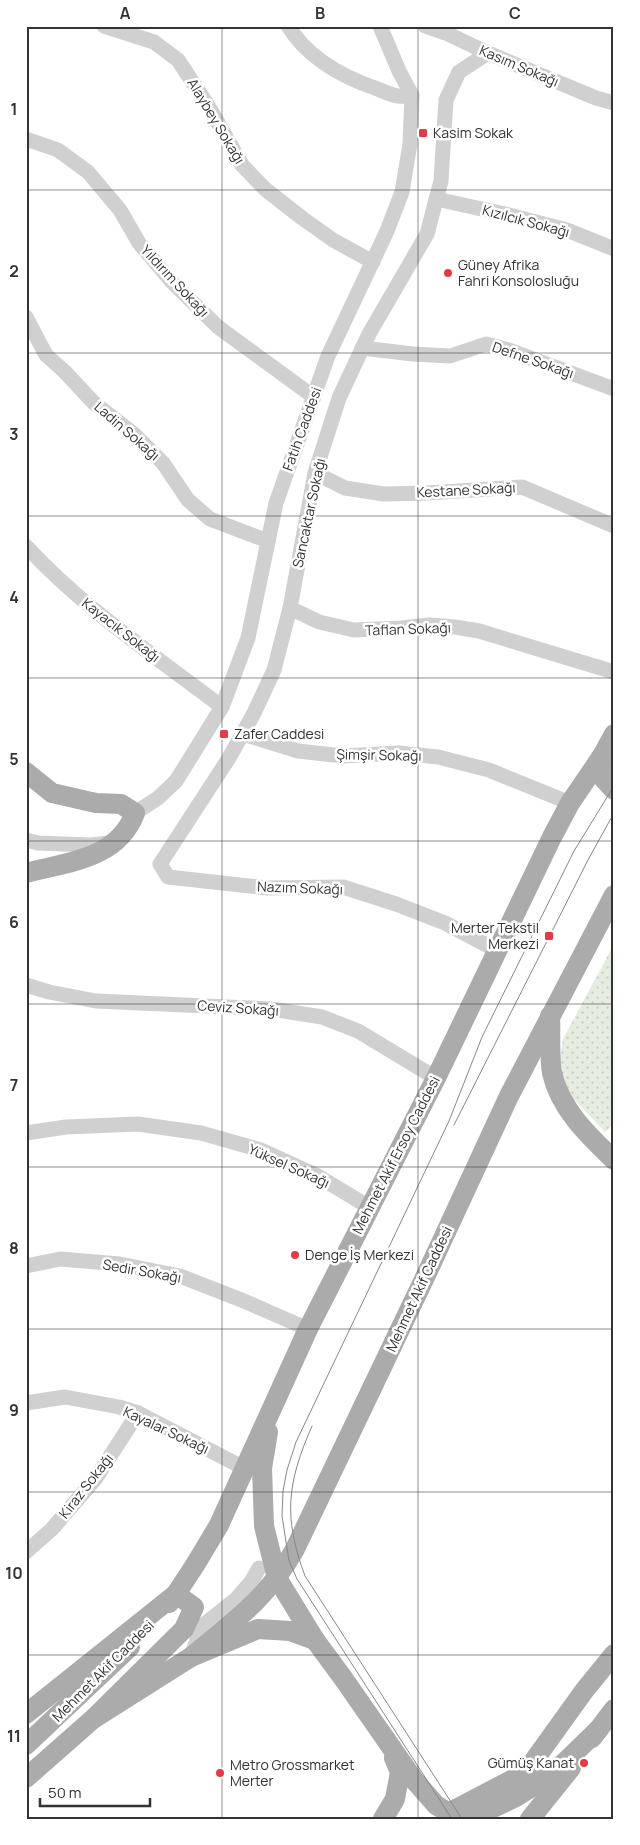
<svg xmlns="http://www.w3.org/2000/svg" width="640" height="1845" font-family="Manrope,sans-serif">
  <style>
    .park { fill: url(#park-dots) }
    .lines { fill: none; stroke-linecap: round; stroke-linejoin: round }
    .minor { stroke: #d0d0d0; stroke-width: 15 }
    .major { stroke: #ababab; stroke-width: 20 }
    .tram { stroke: #888; stroke-width: 1 }
    .grid { fill: none; stroke: #333; stroke-width: 1; stroke-opacity: 0.55 }
    .poi-dot { fill: #e63946; stroke: #fff; stroke-width: 2 }
    .labels { text-anchor: middle; stroke-width: 5; stroke-linejoin: round; paint-order: stroke }
    .street-label { font-size: 14px; fill: #333; stroke: #fff }
    .poi-label { font-size: 14px; fill: #333; stroke: #fff; text-anchor: start }
    .neatline { fill: none; stroke: #333; stroke-width: 2 }
    .grid-label { font-size: 16px; text-anchor: middle; font-weight: bold; fill: #333 }
  </style>
  <defs>
    <pattern id="park-dots" width="8" height="8" patternUnits="userSpaceOnUse" patternTransform="scale(1.25)"><rect width="8" height="8" fill="#e6ecdf"/><path d="M2 2h.1M6 6h.1" fill="none" stroke="#c6cbc0" stroke-width="1.8" stroke-linecap="round"/></pattern>
  </defs>
  <rect width="100%" height="100%" fill="#fff"/>
  <path class="park" d="M 614,944 L 614,1124 L 605,1132 L 567,1092 L 559,1064 L 563,1039 Z"/>
  <g class="lines">
    <g class="minor">
      <path d="M 104,26 L 154,42 L 178,60 L 209,107 L 242,165 L 265,189 L 302,218 L 333,240 L 373,262"/>
      <path d="M 288,26 C 308,58 340,76 375,88 C 388,93 398,99 412,95"/>
      <path d="M 425,26 L 448,34 L 488,53 L 596,98 L 614,103"/>
      <path d="M 488,53 L 459,72 L 446,100 L 441,181 L 427,234 L 369,334 L 339,398 L 315,473 L 290,608 L 274,670 L 254,713 L 229,758 L 160,864 L 168,877 L 267,888 L 343,887 L 396,904 L 445,923 L 496,950"/>
      <path d="M 26,139 L 58,150 L 88,172 L 120,210 L 139,243 L 172,282 L 218,327 L 314,397"/>
      <path d="M 436,199 L 509,215 L 567,230 L 614,249"/>
      <path d="M 26,317 L 46,355 L 64,371 L 94,403 L 135,435 L 163,463 L 188,500 L 210,519 L 268,541"/>
      <path d="M 362,348 L 413,354 L 450,356 L 486,344 L 509,350 L 614,389"/>
      <path d="M 315,473 L 345,488 L 384,494 L 427,493 L 522,487 L 614,526"/>
      <path d="M 26,546 C 83,608 155,656 222,707"/>
      <path d="M 290,608 L 319,622 L 354,630 L 402,628 L 429,625 L 455,627 L 479,631 L 614,672"/>
      <path d="M 243,734 L 298,751 L 343,756 L 399,753 L 438,757 L 489,770 L 570,803"/>
      <path d="M 135,813 L 158,798 L 176,781 L 222,707 L 248,638 L 276,503 L 328,356 L 387,231 L 402,192 L 410,144 L 412,95 L 399,71 L 380,26"/>
      <path d="M 26,840 L 38,843 L 91,845 L 109,843"/>
      <path d="M 26,985 L 49,992 L 96,1001 L 271,1009 L 322,1017 L 358,1031 L 436,1078"/>
      <path d="M 26,1133 L 66,1127 L 138,1124 L 201,1133 L 261,1150 L 316,1175 L 369,1207"/>
      <path d="M 26,1266 L 60,1259 L 120,1264 L 180,1276 L 244,1301 L 308,1329"/>
      <path d="M 26,1403 L 65,1397 L 119,1407 L 138,1413 L 244,1468"/>
      <path d="M 26,1552 L 52,1529 L 96,1478 L 138,1413"/>
      <path d="M 191,1657 L 202,1626 L 236,1599 L 251,1582 L 259,1568"/>
    </g>
    <g class="major">
      <path d="M 602,756 L 601,776 L 614,790"/>
      <path d="M 26,772 L 52,793 L 96,803 L 121,804 L 135,813 C 118,859 68,862 26,873"/>
      <path d="M 550,1016 C 551,1033 549,1056 552,1073 C 560,1109 589,1136 614,1160"/>
      <path d="M 268,1432 L 262,1468 L 264,1526 L 277,1578 L 315,1640 L 343,1678 L 414,1780 L 436,1805 L 449,1813 L 461,1817 L 493,1808 L 516,1797 L 541,1781 L 565,1762 L 599,1729"/>
      <path d="M 191,1657 C 233,1622 268,1598 295,1549 L 427,1273 L 509,1096 L 614,895"/>
      <path d="M 26,1714 L 176,1594 L 195,1565 L 219,1525 L 308,1329 L 436,1078 L 552,837 L 570,803 L 602,756 L 614,734"/>
      <path d="M 93,1719 L 184,1629 L 194,1607 L 176,1594 L 169,1603"/>
      <path d="M 592,1738 L 614,1709"/>
      <path d="M 26,1745 L 130,1647"/>
      <path d="M 26,1778 L 93,1719 L 191,1657 L 258,1629 L 290,1631 L 315,1640"/>
      <path d="M 448,1813 L 525,1773 L 584,1691 L 614,1654"/>
      <path d="M 383,1819 L 395,1799 L 400,1772 L 394,1758"/>
      <path d="M 530,1819 L 571,1768"/>
    </g>
    <g class="tram">
      <path d="M 454,1125 L 589,858 L 614,813"/>
      <path d="M 312,1426 C 287,1483 283,1517 305,1576 L 462,1819"/>
      <path d="M 452,1819 L 297,1579 L 289,1561 L 282,1516 L 283,1491 L 287,1470 L 296,1442 L 449,1121 L 482,1037 L 574,851 L 614,786"/>
    </g>
  </g>
  <path class="grid" d="M 222,26 L 222,1819M 418,26 L 418,1819M 26,190 L 614,190M 26,353 L 614,353M 26,516 L 614,516M 26,678 L 614,678M 26,841 L 614,841M 26,1004 L 614,1004M 26,1167 L 614,1167M 26,1329 L 614,1329M 26,1492 L 614,1492M 26,1655 L 614,1655"/>
  <g class="poi-dot">
    <rect x="418" y="128" width="10" height="10" rx="2.5"/>
    <circle cx="448" cy="273" r="5"/>
    <rect x="219" y="729" width="10" height="10" rx="2.5"/>
    <rect x="544" y="931" width="10" height="10" rx="2.5"/>
    <circle cx="295" cy="1255" r="5"/>
    <circle cx="584" cy="1763" r="5"/>
    <circle cx="220" cy="1773" r="5"/>
  </g>
  <g class="labels">
    <g class="street-label">
      <text transform="translate(519 66) rotate(23)" y="5">Kasım Sokağı</text>
      <text transform="translate(216 121) rotate(59)" y="5">Alaybey Sokağı</text>
      <text transform="translate(526 221) rotate(15)" y="5">Kızılcık Sokağı</text>
      <text transform="translate(175 281) rotate(47)" y="5">Yıldırım Sokağı</text>
      <text transform="translate(533 360) rotate(19)" y="5">Defne Sokağı</text>
      <text transform="translate(302 429) rotate(-70)" y="5">Fatih Caddesi</text>
      <text transform="translate(127 431) rotate(41)" y="5">Ladin Sokağı</text>
      <text transform="translate(466 490) rotate(-3)" y="5">Kestane Sokağı</text>
      <text transform="translate(309 513) rotate(-78)" y="5">Sancaktar Sokağı</text>
      <text transform="translate(408 629) rotate(-2)" y="5">Taflan Sokağı</text>
      <text transform="translate(121 630) rotate(38)" y="5">Kayacık Sokağı</text>
      <text transform="translate(379 755) rotate(1)" y="5">Şimşir Sokağı</text>
      <text transform="translate(300 888) rotate(2)" y="5">Nazım Sokağı</text>
      <text transform="translate(238 1008) rotate(4)" y="5">Ceviz Sokağı</text>
      <text transform="translate(396 1155) rotate(-63)" y="5">Mehmet Akif Ersoy Caddesi</text>
      <text transform="translate(289 1166) rotate(24)" y="5">Yüksel Sokağı</text>
      <text transform="translate(142 1271) rotate(10)" y="5">Sedir Sokağı</text>
      <text transform="translate(419 1289) rotate(-65)" y="5">Mehmet Akif Caddesi</text>
      <text transform="translate(166 1430) rotate(25)" y="5">Kayalar Sokağı</text>
      <text transform="translate(86 1486) rotate(-52)" y="5">Kiraz Sokağı</text>
      <text transform="translate(103 1671) rotate(-45)" y="5">Mehmet Akif Caddesi</text>
    </g>
    <g class="poi-label">
      <text x="433" y="138">Kasim Sokak</text>
      <text x="458" y="270">Güney Afrika<tspan x="458" dy="16">Fahri Konsolosluğu</tspan></text>
      <text x="234" y="739">Zafer Caddesi</text>
      <text x="539" y="933" text-anchor="end">Merter Tekstil<tspan x="539" dy="16">Merkezi</tspan></text>
      <text x="305" y="1260">Denge İş Merkezi</text>
      <text x="574" y="1768" text-anchor="end">Gümüş Kanat</text>
      <text x="230" y="1770">Metro Grossmarket<tspan x="230" dy="16">Merter</tspan></text>
    </g>
  </g>
  <rect width="640" height="1845" fill="none" stroke="#ffffff" stroke-width="55"/>
  <path d="M40 1798v8h110v-8" fill="none" stroke="#333333" stroke-width="2.5"/>
  <text x="48" y="1798" font-size="15" fill="#333333" stroke="#ffffff" stroke-width="4" paint-order="stroke">50 m</text>
  <rect x="28" y="28" width="584" height="1790" class="neatline"/>
  <g class="grid-label">
    <text x="125" y="19">A</text>
    <text x="320" y="19">B</text>
    <text x="515" y="19">C</text>
    <text x="14" y="115">1</text>
    <text x="14" y="277">2</text>
    <text x="14" y="440">3</text>
    <text x="14" y="603">4</text>
    <text x="14" y="765">5</text>
    <text x="14" y="928">6</text>
    <text x="14" y="1091">7</text>
    <text x="14" y="1254">8</text>
    <text x="14" y="1416">9</text>
    <text x="14" y="1579">10</text>
    <text x="14" y="1742">11</text>
  </g>
</svg>
